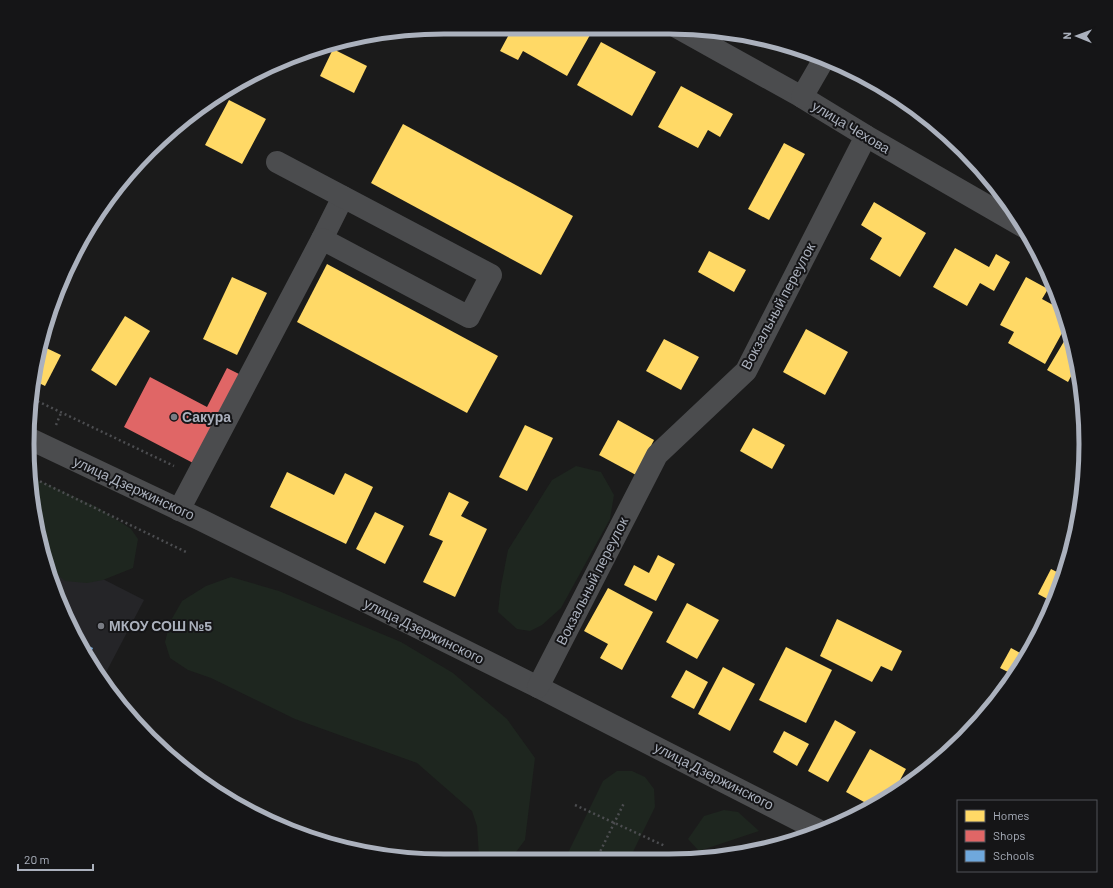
<svg xmlns="http://www.w3.org/2000/svg" width="1113" height="888" font-family="Barlow,sans-serif">
  <style>
    .built { fill: #252528 }
    .green { fill: #1e261f }
    .homes { fill: #ffd966 }
    .shops { fill: #e06666 }
    .schools { fill: #6fa8dc }
    .lines { fill: none; stroke-linecap: round; stroke-linejoin: round }
    .path { stroke: #4c4d50; stroke-width: 2.5; stroke-dasharray: 2 3; stroke-linecap: butt }
    .minor { stroke: #4b4c4e; stroke-width: 22 }
    .poi-dot { fill: #797c84; stroke: #151517; stroke-width: 1.5 }
    .labels { text-anchor: middle; stroke-width: 4; stroke-linejoin: round; paint-order: stroke }
    .street-label { font-size: 14px; fill: #abb1bd; stroke: #151517 }
    .poi-label { font-size: 14px; font-weight: bold; fill: #abb1bd; stroke: #151517; text-anchor: start }
    .rim { fill: none; stroke: #abb1bd; stroke-width: 5 }
  </style>
  <rect width="100%" height="100%" fill="#1b1b1b"/>
  <path class="built" d="M 40,547 L 144,600 L 102,680 L 83,652 L 41,552 Z"/>
  <g class="green">
    <path d="M 576,466 L 601,472 L 614,495 L 610,519 L 561,608 L 542,625 L 530,631 L 517,629 L 498,612 L 501,586 L 508,550 L 552,480 Z"/>
    <path d="M 31,477 L 97,507 L 131,529 L 138,539 L 133,568 L 103,580 L 87,583 L 65,581 L 50,568 L 47,554 L 38,525 Z"/>
    <path d="M 231,577 L 279,591 L 401,642 L 453,673 L 507,719 L 535,758 L 525,840 L 513,856 L 506,861 L 482,861 L 479,856 L 477,826 L 472,811 L 417,763 L 295,719 L 211,678 L 188,670 L 170,658 L 165,642 L 170,622 L 182,601 L 206,586 Z"/>
    <path d="M 617,771 L 632,771 L 645,777 L 654,789 L 655,807 L 629,860 L 564,861 L 603,781 Z"/>
    <path d="M 196,777 L 340,846 L 285,829 L 212,791 Z"/>
    <path d="M 724,810 L 738,812 L 759,831 L 699,851 L 688,839 L 704,816 Z"/>
  </g>
  <g class="homes">
    <path d="M 461,27 L 476,27 L 473,34 Z"/>
    <path d="M 513,27 L 576,27 L 590,35 L 567,76 L 523,51 L 518,60 L 500,51 Z"/>
    <path d="M 601,42 L 656,72 L 632,116 L 577,85 Z"/>
    <path d="M 333,49 L 367,66 L 354,93 L 320,76 Z"/>
    <path d="M 681,86 L 733,114 L 720,137 L 708,130 L 698,148 L 658,127 Z"/>
    <path d="M 229,100 L 266,119 L 242,164 L 205,145 Z"/>
    <path d="M 403,124 L 573,216 L 541,275 L 371,183 Z"/>
    <path d="M 784,143 L 805,154 L 769,220 L 748,209 Z"/>
    <path d="M 874,202 L 926,233 L 900,277 L 870,259 L 882,238 L 861,225 Z"/>
    <path d="M 955,248 L 989,267 L 996,254 L 1010,262 L 994,291 L 980,283 L 967,306 L 933,287 Z"/>
    <path d="M 709,251 L 746,270 L 734,292 L 698,272 Z"/>
    <path d="M 327,264 L 498,356 L 467,413 L 297,322 Z"/>
    <path d="M 232,277 L 267,293 L 237,355 L 203,339 Z"/>
    <path d="M 1026,277 L 1048,289 L 1042,299 L 1064,311 L 1067,324 L 1045,364 L 1008,343 L 1014,332 L 1000,325 Z"/>
    <path d="M 125,316 L 150,331 L 116,386 L 91,370 Z"/>
    <path d="M 806,329 L 848,352 L 825,395 L 783,372 Z"/>
    <path d="M 1069,333 L 1077,368 L 1076,367 L 1068,382 L 1047,370 Z"/>
    <path d="M 664,339 L 699,357 L 681,390 L 646,371 Z"/>
    <path d="M 40,345 L 61,355 L 45,386 L 35,381 Z"/>
    <path d="M 618,420 L 654,440 L 636,475 L 599,455 Z"/>
    <path d="M 525,425 L 553,438 L 527,491 L 499,477 Z"/>
    <path d="M 753,428 L 785,445 L 772,469 L 740,451 Z"/>
    <path d="M 287,472 L 334,495 L 345,473 L 373,487 L 346,544 L 270,507 Z"/>
    <path d="M 449,492 L 469,502 L 461,516 L 487,529 L 455,597 L 423,582 L 443,541 L 429,535 Z"/>
    <path d="M 375,512 L 404,526 L 385,564 L 356,549 Z"/>
    <path d="M 658,555 L 675,564 L 656,601 L 624,585 L 634,565 L 649,573 Z"/>
    <path d="M 1051,569 L 1063,575 L 1053,602 L 1038,594 Z"/>
    <path d="M 608,588 L 653,612 L 622,670 L 600,658 L 608,644 L 584,631 Z"/>
    <path d="M 687,603 L 719,620 L 697,659 L 666,642 Z"/>
    <path d="M 837,619 L 902,651 L 892,671 L 881,666 L 872,682 L 820,656 Z"/>
    <path d="M 786,647 L 832,670 L 806,723 L 759,700 Z"/>
    <path d="M 1011,648 L 1026,656 L 1014,675 L 1000,668 Z"/>
    <path d="M 723,667 L 755,684 L 730,731 L 698,714 Z"/>
    <path d="M 686,670 L 708,682 L 694,709 L 671,697 Z"/>
    <path d="M 835,720 L 856,732 L 828,782 L 808,771 Z"/>
    <path d="M 784,731 L 809,744 L 797,766 L 773,752 Z"/>
    <path d="M 870,749 L 906,769 L 892,795 L 873,807 L 846,792 Z"/>
  </g>
  <path class="shops" d="M 227,368 L 241,375 L 195,464 L 124,427 L 150,377 L 207,407 Z"/>
  <path class="schools" d="M 78,641 L 93,648 L 88,659 L 83,652 Z"/>
  <g class="lines">
    <g class="path">
      <path d="M 33,399 L 174,466"/>
      <path d="M 56,425 L 61,413"/>
      <path d="M 31,476 L 35,467"/>
      <path d="M 31,477 L 186,552"/>
      <path d="M 575,805 L 665,846"/>
      <path d="M 596,860 L 624,803"/>
    </g>
    <g class="minor">
      <path d="M 678,28 L 802,97 L 866,136 L 1024,227"/>
      <path d="M 802,97 L 824,59"/>
      <path d="M 322,239 L 343,197"/>
      <path d="M 28,438 L 201,520 L 538,687 L 818,830"/>
      <path d="M 179,510 L 322,239 L 469,317 L 491,275 L 277,162"/>
      <path d="M 538,687 L 657,455 L 746,371 L 866,136"/>
    </g>
  </g>
  <g class="poi-dot">
    <circle cx="174" cy="417" r="4"/>
    <circle cx="101" cy="626" r="4"/>
  </g>
  <g class="labels">
    <g class="street-label">
      <text transform="translate(851 127) rotate(31)" y="5">улица Чехова</text>
      <text transform="translate(778 306) rotate(-62)" y="5">Вокзальный переулок</text>
      <text transform="translate(134 488) rotate(25)" y="5">улица Дзержинского</text>
      <text transform="translate(592 581) rotate(-63)" y="5">Вокзальный переулок</text>
      <text transform="translate(424 631) rotate(26)" y="5">улица Дзержинского</text>
      <text transform="translate(714 776) rotate(27)" y="5">улица Дзержинского</text>
    </g>
    <g class="poi-label">
      <text x="182" y="422">Сакура</text>
      <text x="109" y="631">МКОУ СОШ №5</text>
    </g>
  </g>
  <path d="M0 0H1113V888H0ZM444 34H669A410 410 0 0 1 1079 444V444A410 410 0 0 1 669 854H444A410 410 0 0 1 34 444V444A410 410 0 0 1 444 34Z" fill="#151517" fill-rule="evenodd"/>
  <path class="rim" d="M444 34H669A410 410 0 0 1 1079 444V444A410 410 0 0 1 669 854H444A410 410 0 0 1 34 444V444A410 410 0 0 1 444 34Z"/>
  <rect x="957" y="800" width="140" height="72" fill="#151517" stroke="#515359"/>
  <rect x="965" y="810" width="20" height="12" fill="#ffd966" stroke="#515359"/>
  <text x="993" y="820" font-size="12" fill="#abb1bd">Homes</text>
  <rect x="965" y="830" width="20" height="12" fill="#e06666" stroke="#515359"/>
  <text x="993" y="840" font-size="12" fill="#abb1bd">Shops</text>
  <rect x="965" y="850" width="20" height="12" fill="#6fa8dc" stroke="#515359"/>
  <text x="993" y="860" font-size="12" fill="#abb1bd">Schools</text>
  <g transform="translate(1077 36) rotate(271)" stroke="#151517" stroke-width="3" paint-order="stroke">
  <path d="M0-3L7 15L0 10L-7 15Z" fill="#abb1bd"/>
  <text y="-6" font-size="11" font-weight="bold" text-anchor="middle" fill="#abb1bd">N</text>
  </g>
  <path d="M18 864v6h75v-6" fill="none" stroke="#abb1bd" stroke-width="2"/>
  <text x="24" y="864" font-size="12" fill="#abb1bd" stroke="#151517" stroke-width="3" paint-order="stroke">20 m</text>
</svg>
